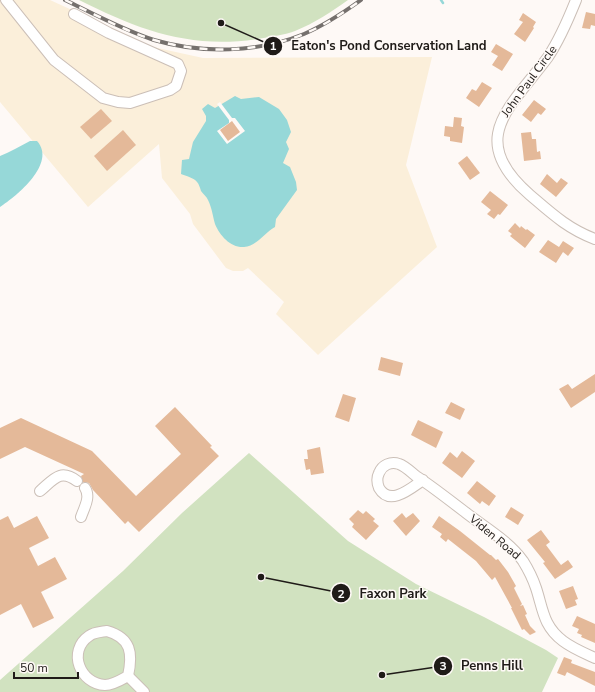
<svg xmlns="http://www.w3.org/2000/svg" width="595" height="692" font-family="'Nunito Sans',sans-serif">
  <style>
    .industrial { fill: #fbefda }
    .green { fill: #d1e2c0 }
    .water { fill: #96d8d8 }
    .pier { fill: #fef9f6 }
    .lines { fill: none; stroke-linecap: round; stroke-linejoin: round }
    .stream { stroke: #96d8d8; stroke-width: 2.5 }
    .building { fill: #e4b999 }
    .minor-casing { stroke: #cbbfb7; stroke-width: 12 }
    .minor { stroke: #fff; stroke-width: 10 }
    .rail-casing { stroke: #75706d; stroke-width: 4 }
    .rail { stroke: #fef9f6; stroke-width: 2.5; stroke-dasharray: 8; stroke-linecap: butt }
    .labels { text-anchor: middle; stroke-width: 3; stroke-linejoin: round; paint-order: stroke }
    .street-label { font-size: 12px; fill: #1f1b18; stroke: #fef9f6 }
    .leader { fill: none; stroke: #1f1b18; stroke-width: 1.5 }
    .callout-dot { fill: #1f1b18; stroke: #fef9f6; stroke-width: 1.5 }
    .mark-label { font-size: 12px; text-anchor: middle; font-weight: bold; fill: #fff }
    .callout-label { font-size: 13px; text-anchor: middle; font-weight: bold; fill: #1f1b18; stroke: #fef9f6; stroke-width: 3; stroke-linejoin: round; paint-order: stroke }
  </style>
  <rect width="100%" height="100%" fill="#fef9f6"/>
  <path class="industrial" d="M 0,0 L 50,0 L 153,47 L 203,58 L 432,57 L 406,165 L 437,247 L 318,355 L 276,314 L 284,302 L 248,268 L 243,271 L 233,271 L 226,268 L 193,224 L 190,214 L 162,178 L 159,144 L 88,207 L 0,102 Z"/>
  <g class="green">
    <path d="M 79,0 L 348,0 C 331,12 315,23 295,31 C 284,35 270,37 257,39 C 189,49 139,30 79,0 Z"/>
    <path d="M 249,453 L 348,541 L 416,584 L 484,617 L 546,650 L 558,658 L 542,692 L 0,692 L 0,680 L 123,571 L 182,513 Z"/>
  </g>
  <g class="water">
    <path d="M 235,96 L 241,99 L 259,97 L 279,109 L 287,120 L 291,132 L 286,142 L 289,149 L 283,163 L 290,167 L 296,182 L 297,190 L 276,219 L 275,227 C 264,233 257,246 244,247 C 231,248 220,236 215,224 C 213,217 212,208 208,200 C 207,197 203,194 201,191 C 200,188 199,184 197,182 C 194,178 186,176 181,174 L 182,160 L 189,159 L 193,142 L 206,121 L 206,116 L 202,109 L 208,104 L 215,108 Z"/>
    <path d="M 30,141 L 37,141 C 57,163 17,196 0,207 L 0,156 C 10,152 20,146 30,141 Z"/>
  </g>
  <path class="pier" d="M 220,102 L 232,118 L 235,118 L 245,131 L 227,144 L 217,131 L 229,123 L 229,120 L 217,104 Z"/>
  <g class="lines">
    <path class="stream" d="M 441,0 L 443,3"/>
  </g>
  <g class="building">
    <path d="M 586,12 L 595,14 L 595,26 L 591,25 L 590,29 L 582,28 Z"/>
    <path d="M 523,13 L 536,22 L 533,27 L 534,28 L 525,42 L 514,34 L 523,22 L 519,20 Z"/>
    <path d="M 496,44 L 513,54 L 502,71 L 492,65 L 498,56 L 491,52 Z"/>
    <path d="M 482,82 L 492,88 L 479,107 L 466,98 L 472,89 L 476,91 Z"/>
    <path d="M 534,100 L 546,109 L 541,115 L 538,113 L 531,122 L 522,115 Z"/>
    <path d="M 101,109 L 112,121 L 91,139 L 80,127 Z"/>
    <path d="M 454,117 L 462,118 L 461,126 L 464,127 L 462,143 L 450,141 L 450,137 L 444,136 L 445,126 L 453,127 Z"/>
    <path d="M 232,121 L 240,132 L 228,141 L 220,130 Z"/>
    <path d="M 123,130 L 136,145 L 107,171 L 94,156 Z"/>
    <path d="M 531,132 L 532,139 L 536,139 L 537,152 L 540,151 L 541,159 L 524,161 L 521,133 Z"/>
    <path d="M 467,156 L 480,173 L 470,180 L 458,163 Z"/>
    <path d="M 547,174 L 557,183 L 561,178 L 568,183 L 556,197 L 540,184 Z"/>
    <path d="M 490,191 L 508,205 L 500,215 L 498,214 L 494,219 L 487,214 L 491,210 L 481,202 Z"/>
    <path d="M 515,223 L 520,228 L 521,226 L 526,230 L 527,229 L 535,235 L 525,248 L 510,236 L 512,234 L 508,231 Z"/>
    <path d="M 548,240 L 559,247 L 563,241 L 574,248 L 568,256 L 563,252 L 556,263 L 539,252 Z"/>
    <path d="M 381,357 L 403,363 L 400,376 L 378,370 Z"/>
    <path d="M 595,374 L 595,392 L 571,408 L 559,389 L 568,384 L 572,389 Z"/>
    <path d="M 343,394 L 356,398 L 349,422 L 335,417 Z"/>
    <path d="M 451,402 L 465,409 L 460,420 L 445,413 Z"/>
    <path d="M 175,407 L 212,446 L 210,447 L 219,456 L 139,532 L 128,521 L 125,524 L 93,490 L 89,483 L 83,482 L 81,476 L 84,474 L 25,447 L 0,459 L 0,428 L 21,418 L 92,451 L 136,496 L 181,454 L 155,426 Z"/>
    <path d="M 418,420 L 443,432 L 436,448 L 411,435 Z"/>
    <path d="M 320,447 L 324,473 L 311,475 L 310,469 L 306,470 L 304,459 L 308,459 L 307,450 Z"/>
    <path d="M 462,451 L 475,461 L 462,478 L 442,463 L 450,452 L 457,458 Z"/>
    <path d="M 477,481 L 496,496 L 489,506 L 482,501 L 480,504 L 467,493 Z"/>
    <path d="M 511,507 L 524,515 L 518,525 L 505,517 Z"/>
    <path d="M 358,510 L 363,514 L 366,511 L 375,519 L 373,521 L 379,526 L 366,540 L 352,527 L 354,524 L 349,519 Z"/>
    <path d="M 402,513 L 406,518 L 413,513 L 420,521 L 406,536 L 393,521 Z"/>
    <path d="M 8,516 L 14,528 L 37,516 L 49,538 L 29,548 L 38,566 L 55,557 L 67,579 L 41,592 L 54,618 L 33,628 L 21,604 L 0,615 L 0,520 Z"/>
    <path d="M 439,516 L 460,531 L 490,555 L 491,555 L 496,560 L 498,559 L 508,572 L 516,586 L 514,588 L 522,604 L 520,606 L 523,605 L 527,614 L 525,615 L 530,626 L 536,632 L 530,635 L 524,629 L 522,630 L 511,608 L 512,608 L 495,577 L 492,580 L 476,561 L 448,539 L 446,542 L 440,537 L 442,534 L 432,527 Z"/>
    <path d="M 541,530 L 550,542 L 546,545 L 561,565 L 568,560 L 573,567 L 555,579 L 543,563 L 545,562 L 527,540 Z"/>
    <path d="M 573,586 L 578,599 L 575,600 L 577,605 L 566,609 L 559,591 Z"/>
    <path d="M 577,616 L 595,624 L 595,643 L 581,637 L 582,635 L 577,633 L 579,629 L 572,626 Z"/>
    <path d="M 564,657 L 572,660 L 571,663 L 595,672 L 595,686 L 567,672 L 565,676 L 557,673 Z"/>
  </g>
  <g class="lines">
    <defs>
      <g id="minor">
        <path d="M 6,0 L 54,60 L 103,98 L 118,102 L 130,103 L 170,90 L 176,86 L 181,71 L 178,64 L 109,33 L 74,14"/>
        <path d="M 576,0 C 568,20 560,39 548,57 C 511,107 465,139 530,195 C 551,213 568,229 595,239"/>
        <path d="M 423,480 C 411,488 390,507 379,488 C 377,483 377,477 379,473 C 382,465 391,461 399,464 C 405,466 411,472 416,476 C 433,487 449,500 465,512 C 484,527 509,541 523,561 C 528,569 533,579 536,588 C 543,609 543,626 563,641 C 572,648 584,653 595,658"/>
        <path d="M 40,491 C 53,480 60,468 77,481"/>
        <path d="M 81,517 C 84,508 91,497 85,488"/>
        <path d="M 107,631 C 131,638 133,653 128,676 C 121,680 113,685 105,685 C 80,684 67,651 89,636 C 94,632 101,632 107,631 Z"/>
        <path d="M 128,676 L 144,692"/>
      </g>
    </defs>
    <use href="#minor" class="minor-casing"/>
    <use href="#minor" class="minor"/>
    <defs>
      <path id="rail" d="M 65,0 C 94,14 123,30 154,40 C 202,54 257,53 304,34 C 325,25 343,13 361,0"/>
    </defs>
    <use href="#rail" class="rail-casing"/>
    <use href="#rail" class="rail"/>
  </g>
  <g class="labels">
    <g class="street-label">
      <text transform="translate(529 81) rotate(-54)" y="4">John Paul Circle</text>
      <text transform="translate(495 537) rotate(40)" y="4">Viden Road</text>
    </g>
  </g>
  <path class="leader" d="M221 23L273 46M261 577L341 593M382 675L443 666"/>
  <g class="callout-dot">
    <circle cx="221" cy="23" r="4"/>
    <circle cx="261" cy="577" r="4"/>
    <circle cx="382" cy="675" r="4"/>
    <circle cx="273" cy="46" r="10"/>
    <circle cx="341" cy="593" r="10"/>
    <circle cx="443" cy="666" r="10"/>
  </g>
  <g class="mark-label">
    <text x="273" y="50">1</text>
    <text x="341" y="598">2</text>
    <text x="443" y="670">3</text>
  </g>
  <g class="callout-label">
    <text x="389" y="50">Eaton's Pond Conservation Land</text>
    <text x="393" y="598">Faxon Park</text>
    <text x="492" y="670">Penns Hill</text>
  </g>
  <path d="M14 672v6h64v-6" fill="none" stroke="#1f1b18" stroke-width="2"/>
  <text x="20" y="672" font-size="12" fill="#1f1b18" stroke="#fef9f6" stroke-width="3" paint-order="stroke">50 m</text>
</svg>
